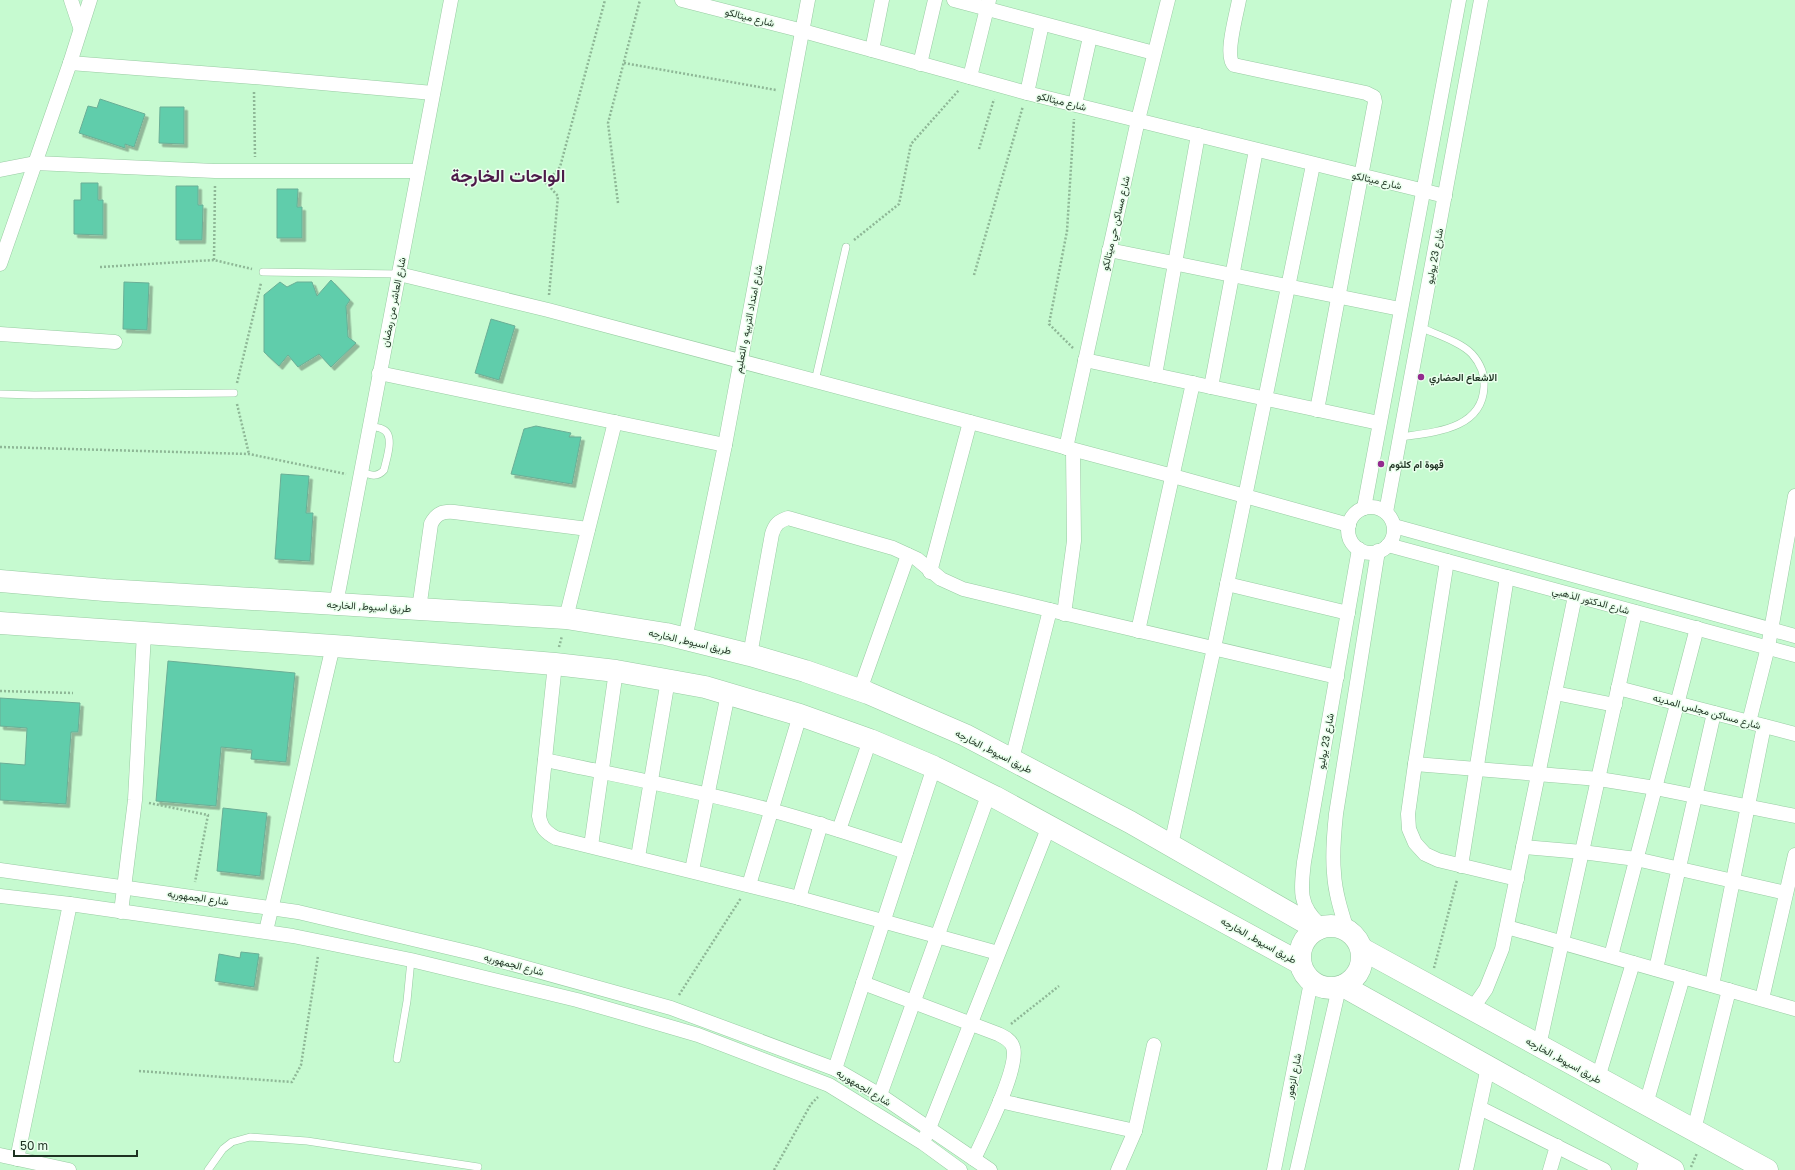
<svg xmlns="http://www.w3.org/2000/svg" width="1795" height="1170" font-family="'Golos Text',Vazirmatn,sans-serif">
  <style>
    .building { fill: #61cdab; stroke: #6aae96; filter: url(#shadow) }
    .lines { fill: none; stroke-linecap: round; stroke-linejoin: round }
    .lane-casing { stroke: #99cba3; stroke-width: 8 }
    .street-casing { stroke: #99cba3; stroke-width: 15 }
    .highway-casing { stroke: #99cba3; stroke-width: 23 }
    .path { stroke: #8eb796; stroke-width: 2.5; stroke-dasharray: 2 2; stroke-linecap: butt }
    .lane { stroke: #fff; stroke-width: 7 }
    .street { stroke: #fff; stroke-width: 14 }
    .highway { stroke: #fff; stroke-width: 22 }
    .poi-dot { fill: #932a8e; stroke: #eaffed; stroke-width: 1.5 }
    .labels { text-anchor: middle; stroke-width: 3; stroke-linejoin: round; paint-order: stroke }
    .street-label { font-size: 10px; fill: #1d3121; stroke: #eaffed }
    .poi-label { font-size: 10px; font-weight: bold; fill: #1d3121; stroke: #eaffed; text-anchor: start }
    .town-label { font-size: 18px; font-weight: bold; fill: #4c1a49; stroke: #eaffed }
  </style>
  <defs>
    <filter id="shadow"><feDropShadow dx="3.5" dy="3.5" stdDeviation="0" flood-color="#0004"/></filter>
  </defs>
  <rect width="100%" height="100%" fill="#c6fad0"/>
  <g class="building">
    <path d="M 100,99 L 145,114 L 134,147 L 125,144 L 125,148 L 79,133 L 88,106 L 97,108 Z"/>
    <path d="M 160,107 L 184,107 L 184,144 L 159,143 Z"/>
    <path d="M 81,183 L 98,183 L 98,200 L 103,200 L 103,235 L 74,234 L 74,200 L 81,200 Z"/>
    <path d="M 176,186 L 198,186 L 198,205 L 203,205 L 202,240 L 176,240 Z"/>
    <path d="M 277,189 L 298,189 L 297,207 L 302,207 L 302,238 L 277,238 Z"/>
    <path d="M 331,280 L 350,300 L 346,306 L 348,337 L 356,343 L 331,367 L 319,354 L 298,367 L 288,355 L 279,366 L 264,352 L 264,295 L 280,282 L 287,287 L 297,282 L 312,282 L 317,296 Z"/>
    <path d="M 124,282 L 149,283 L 147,330 L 123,329 Z"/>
    <path d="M 491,319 L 515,326 L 499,380 L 475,373 Z"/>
    <path d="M 536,426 L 571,433 L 569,437 L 581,437 L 572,484 L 511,474 L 524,429 Z"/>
    <path d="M 281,474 L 309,476 L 306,513 L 313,513 L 310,561 L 275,559 Z"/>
    <path d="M 168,661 L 295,673 L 286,762 L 251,759 L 252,750 L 221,747 L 216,806 L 156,801 Z"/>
    <path d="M 0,698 L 80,703 L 78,732 L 71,732 L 66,804 L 0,800 L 0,763 L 25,765 L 27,728 L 0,726 Z"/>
    <path d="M 223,808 L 267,813 L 260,876 L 217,871 Z"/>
    <path d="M 241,952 L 259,954 L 254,987 L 215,981 L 219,954 L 240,958 Z"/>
  </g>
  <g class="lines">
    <defs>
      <g id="lane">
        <path d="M 263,272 L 399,274"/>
        <path d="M 815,381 L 846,247"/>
        <path d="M 0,394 L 34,395 L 234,393"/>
        <path d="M 1401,437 C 1433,432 1482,430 1484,387 C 1485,375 1480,363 1472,354 C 1461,342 1435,334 1420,327"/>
        <path d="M 361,472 C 370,475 377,478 384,470 C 386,460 396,434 382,429 C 379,427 374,427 370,427"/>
        <path d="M 397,1059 L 407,1001 L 411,960"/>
        <path d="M 208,1170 L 223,1149 L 232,1142 L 250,1137 L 307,1141 L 478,1167"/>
      </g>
      <g id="street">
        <path d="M 71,0 L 80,27"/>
        <path d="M 90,0 L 70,63 L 253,77 L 433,93"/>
        <path d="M 682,0 L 803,31 L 1027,93 L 1445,196"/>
        <path d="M 954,0 L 1154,53"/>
        <path d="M 1239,0 C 1237,13 1224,56 1234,65 L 1366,93 L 1374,97 L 1375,102 L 1317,410"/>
        <path d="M 872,50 L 882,0"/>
        <path d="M 920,64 L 935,0"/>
        <path d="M 970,77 L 989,0"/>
        <path d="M 1027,93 L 1042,24"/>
        <path d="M 1075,104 L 1090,37"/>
        <path d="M 0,170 L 35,163 L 215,171 L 418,171"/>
        <path d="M 1109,250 L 1400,309"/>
        <path d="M 0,264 L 70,63"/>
        <path d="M 399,274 L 548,310 L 1173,476 L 1349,525"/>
        <path d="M 0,334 L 115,342"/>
        <path d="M 1085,360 L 1379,423"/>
        <path d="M 379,373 L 725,445"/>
        <path d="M 1155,375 L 1198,135"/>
        <path d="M 1211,387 L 1256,150"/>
        <path d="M 1066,448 L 1138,120 L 1168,0"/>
        <circle cx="1371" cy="530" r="23"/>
        <path d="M 1364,508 L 1459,0"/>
        <path d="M 1386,512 L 1481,0"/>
        <path d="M 1394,526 L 1795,636"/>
        <path d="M 1388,545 L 1795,655"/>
        <path d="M 1447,561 L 1415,764 L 1408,814 L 1409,829 L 1415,843 L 1425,854 L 1438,860 L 1517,879"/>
        <path d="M 930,572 L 970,422"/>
        <path d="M 1227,584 L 1348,613"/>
        <path d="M 336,604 L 451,0"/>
        <path d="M 419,609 L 431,524 C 436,514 442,511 454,512 L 588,529"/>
        <path d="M 1064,614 L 1074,541 L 1073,450"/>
        <path d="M 566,618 L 615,422"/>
        <path d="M 1138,631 L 1193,383"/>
        <path d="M 685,639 L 725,445 L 808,0"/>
        <path d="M 750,655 L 772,534 C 775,524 779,521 788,518 L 893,548 L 917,559 L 941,579 L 963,589 L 1050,610 L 1337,677"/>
        <path d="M 555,664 L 539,816 C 541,827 545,832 556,838 L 799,898 L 998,953"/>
        <path d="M 1618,688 L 1795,734"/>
        <path d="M 860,690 L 908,555"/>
        <path d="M 1555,693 L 1615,705"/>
        <path d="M 1749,722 L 1768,647 L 1795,496"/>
        <path d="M 1012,759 L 1050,610"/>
        <path d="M 545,760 C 620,776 696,790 770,810 C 816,822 861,837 906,852"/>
        <path d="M 1415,764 L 1599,779 L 1655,788 L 1795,816"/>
        <path d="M 839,830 L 870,740"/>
        <path d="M 1171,845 L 1214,648 L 1313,165"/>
        <path d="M 591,846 L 616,671"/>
        <path d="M 1523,847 L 1582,852 L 1636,859 L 1786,893"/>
        <path d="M 638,857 L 668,680"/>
        <path d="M 1461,866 L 1507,577"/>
        <path d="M 0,870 L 298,912 L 476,954 L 671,1008 L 835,1069 L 880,1095 L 990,1170"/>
        <path d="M 692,870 L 728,694"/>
        <path d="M 749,885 L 800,715"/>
        <path d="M 0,896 L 70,904 L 293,936 L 411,960 L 577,1000 L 633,1016 L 698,1035 L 829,1085 L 923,1143 L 960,1170"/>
        <path d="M 799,898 L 821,824"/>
        <path d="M 121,912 L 135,800 L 144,633"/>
        <path d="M 1319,924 C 1298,905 1301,888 1304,862 L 1359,549"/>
        <path d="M 1507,927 L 1795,1009"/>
        <path d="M 1347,930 C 1341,911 1335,892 1334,873 C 1332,853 1334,833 1336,814 L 1378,551"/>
        <path d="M 266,931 L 333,646"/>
        <path d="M 1611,956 L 1697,628"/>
        <path d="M 1656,969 L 1714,713"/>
        <path d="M 863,983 L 998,1034 C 1004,1037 1011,1040 1013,1047 C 1020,1067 984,1137 974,1159"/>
        <path d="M 1712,985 L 1764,726"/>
        <path d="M 1762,999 L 1795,855"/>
        <path d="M 1472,1009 L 1486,989 L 1502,949 L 1575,596"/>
        <path d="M 1539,1046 L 1635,612"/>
        <path d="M 835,1069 L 934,767"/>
        <path d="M 1598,1078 L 1633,963"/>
        <path d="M 880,1095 L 989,793"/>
        <path d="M 1000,1101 L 1135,1131"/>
        <path d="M 1646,1104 L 1683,977"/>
        <path d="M 1480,1108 L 1604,1170"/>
        <path d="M 1694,1130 L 1729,990"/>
        <path d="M 926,1136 L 1049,826"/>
        <path d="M 0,1155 L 69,1170"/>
        <path d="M 17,1159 L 70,904"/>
        <path d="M 1118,1170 L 1135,1131 L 1154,1045"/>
        <path d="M 1274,1170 L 1311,982"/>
        <path d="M 1297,1170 L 1339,988"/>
        <path d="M 1466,1170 L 1488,1067"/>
        <path d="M 1550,1170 L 1557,1146"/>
        <path d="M 1644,1170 L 1648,1156"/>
      </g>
      <g id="highway">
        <path d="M 0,581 L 105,590 L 566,618 L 666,634 L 750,655 L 805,671 L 868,693 L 965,735 L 1130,822 L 1317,929"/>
        <path d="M 0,623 L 348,647 L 555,664 L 616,671 L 705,687 L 800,715 L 870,740 L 934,767 L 995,797 L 1300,963"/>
        <circle cx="1331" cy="957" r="31"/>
        <path d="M 1362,949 L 1767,1170"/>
        <path d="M 1343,986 L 1673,1170"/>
      </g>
    </defs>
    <use href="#lane" class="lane-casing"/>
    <use href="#street" class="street-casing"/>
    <use href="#highway" class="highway-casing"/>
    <g class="path">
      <path d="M 624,63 L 776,90"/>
      <path d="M 254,92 L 255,157"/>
      <path d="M 979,149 L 994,99"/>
      <path d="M 618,203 L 608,123 L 640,0"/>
      <path d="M 854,240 L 899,204 L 911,144 L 959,90"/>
      <path d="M 214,260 L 215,185"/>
      <path d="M 100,267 L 214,260 L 252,269"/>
      <path d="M 974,275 L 1023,106"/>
      <path d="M 549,295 L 558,196 L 546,183 L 560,167 L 605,0"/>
      <path d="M 1073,348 L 1049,324 L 1067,231 L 1074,119"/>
      <path d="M 237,383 L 261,283"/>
      <path d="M 237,404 L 249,454"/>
      <path d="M 0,447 L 249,454 L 346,474"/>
      <path d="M 559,647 L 562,636"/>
      <path d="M 0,691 L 73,693"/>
      <path d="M 149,803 L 208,815 L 195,882"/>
      <path d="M 1434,968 L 1457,880"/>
      <path d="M 679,995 L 741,898"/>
      <path d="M 1011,1024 L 1059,986"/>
      <path d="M 139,1071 L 292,1082 L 301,1065 L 318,956"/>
      <path d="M 1691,1167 L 1697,1153"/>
      <path d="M 774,1170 L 811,1104 L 818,1097"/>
    </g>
    <use href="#lane" class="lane"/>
    <use href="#street" class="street"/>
    <use href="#highway" class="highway"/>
  </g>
  <g class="poi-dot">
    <circle cx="1421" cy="377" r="4"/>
    <circle cx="1381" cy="464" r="4"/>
  </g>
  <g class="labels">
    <g class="street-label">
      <text transform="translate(750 17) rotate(14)" y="4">شارع ميتالكو</text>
      <text transform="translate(1062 101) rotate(14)" y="4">شارع ميتالكو</text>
      <text transform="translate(1377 180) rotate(13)" y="4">شارع ميتالكو</text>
      <text transform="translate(1115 223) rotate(-77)" y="4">شارع مساكن حي ميتالكو</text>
      <text transform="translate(1434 256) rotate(-79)" y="4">شارع 23 يوليو</text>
      <text transform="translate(393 302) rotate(-79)" y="4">شارع العاشر من رمضان</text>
      <text transform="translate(748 319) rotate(-79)" y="4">شارع امتداد التربيه و التعليم</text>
      <text transform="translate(1591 600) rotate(15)" y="4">شارع الدكتور الذهبي</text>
      <text transform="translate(369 606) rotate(3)" y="4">طريق اسيوط, الخارجه</text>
      <text transform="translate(690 641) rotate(13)" y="4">طريق اسيوط, الخارجه</text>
      <text transform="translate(1707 711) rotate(15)" y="4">شارع مساكن مجلس المدينه</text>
      <text transform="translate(1325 741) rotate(-80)" y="4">شارع 23 يوليو</text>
      <text transform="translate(994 751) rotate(27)" y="4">طريق اسيوط, الخارجه</text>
      <text transform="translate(198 897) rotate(8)" y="4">شارع الجمهوريه</text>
      <text transform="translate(1259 940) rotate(29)" y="4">طريق اسيوط, الخارجه</text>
      <text transform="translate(514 964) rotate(15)" y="4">شارع الجمهوريه</text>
      <text transform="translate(1564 1060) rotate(29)" y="4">طريق اسيوط, الخارجه</text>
      <text transform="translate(1293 1076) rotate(-79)" y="4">شارع الزهور</text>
      <text transform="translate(864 1087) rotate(31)" y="4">شارع الجمهوريه</text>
    </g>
    <g class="poi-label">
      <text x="1429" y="381">الاشعاع الحضاري</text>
      <text x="1389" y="468">قهوة ام كلثوم</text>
    </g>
    <g class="town-label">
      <text x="508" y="182">الواحات الخارجة</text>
    </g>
  </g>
  <path d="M14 1150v6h123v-6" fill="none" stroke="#1d3121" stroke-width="2"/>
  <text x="20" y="1150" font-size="12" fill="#1d3121" stroke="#eaffed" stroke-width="3" paint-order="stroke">50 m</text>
</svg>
